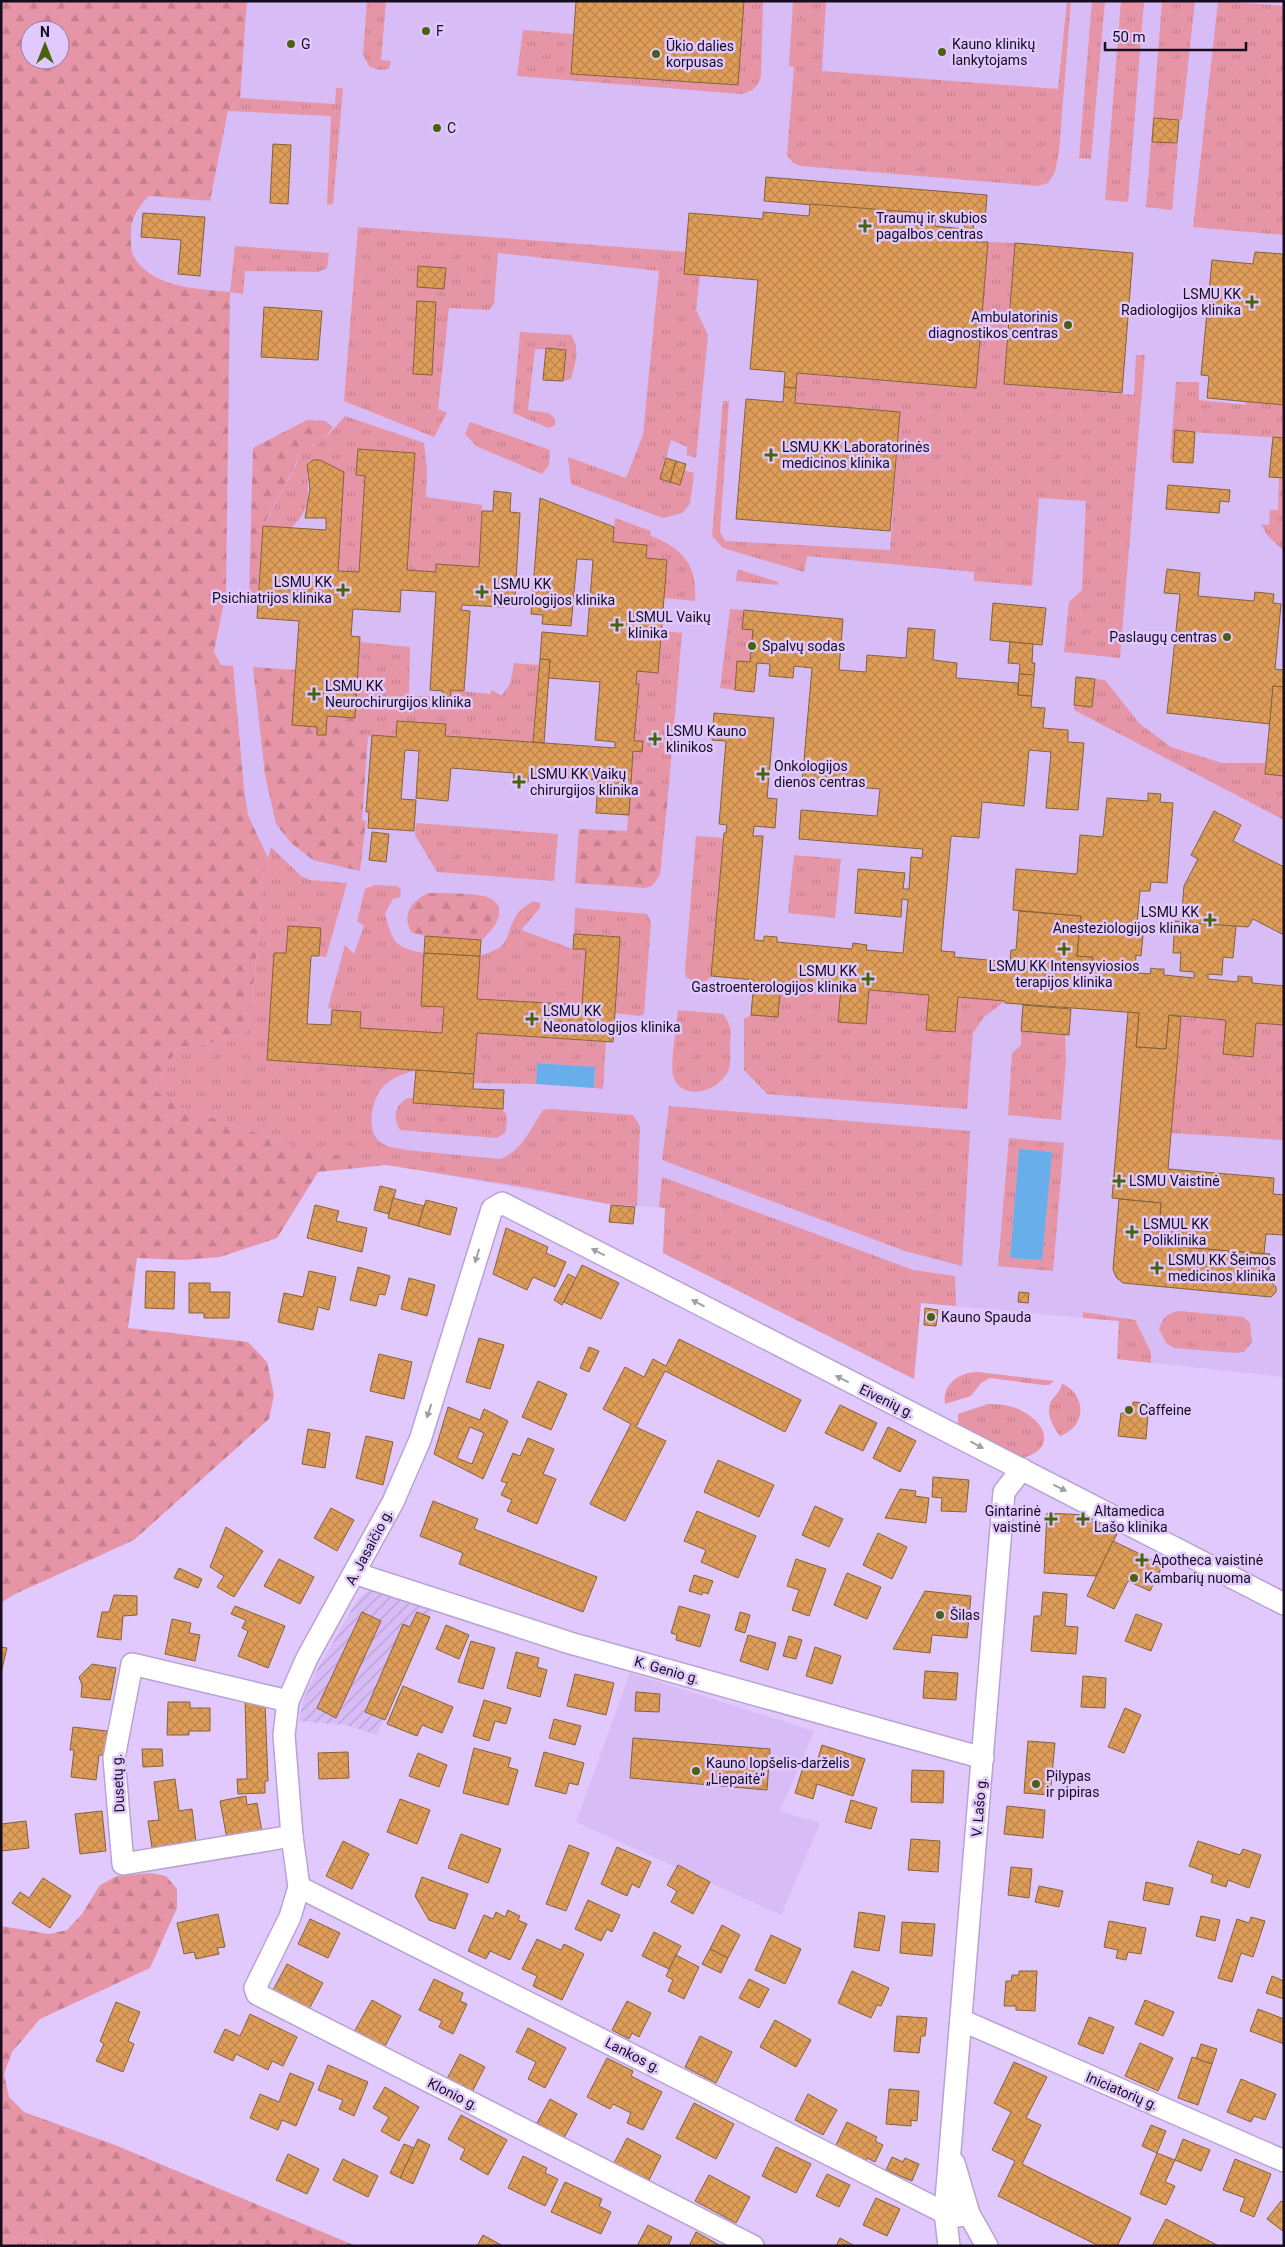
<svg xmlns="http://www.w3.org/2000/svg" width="1285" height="2247" font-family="Roboto,sans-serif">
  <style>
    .built { fill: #d7bcf5 }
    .industrial { fill: url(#industrial-furrows) }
    .grass { fill: url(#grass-tufts); fill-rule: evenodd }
    .forest { fill: url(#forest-firs); fill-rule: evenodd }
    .water { fill: #67aeeb }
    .building { fill: url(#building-cross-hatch); stroke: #876139; fill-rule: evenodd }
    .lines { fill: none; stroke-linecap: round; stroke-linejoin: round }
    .minor-casing { stroke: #b9a2d4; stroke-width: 24 }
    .minor { stroke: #fff; stroke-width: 21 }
    .oneway { fill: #a29ea5 }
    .poi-dot { fill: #496211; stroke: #e1c9fd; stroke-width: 2 }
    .labels { text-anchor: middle; stroke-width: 5; stroke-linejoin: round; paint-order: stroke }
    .poi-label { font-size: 14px; fill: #160d1f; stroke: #e1c9fd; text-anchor: start }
    .street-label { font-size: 14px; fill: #160d1f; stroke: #e1c9fd }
  </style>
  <defs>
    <pattern id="industrial-furrows" width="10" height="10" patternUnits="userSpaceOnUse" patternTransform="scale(1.25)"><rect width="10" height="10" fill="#d7bcf5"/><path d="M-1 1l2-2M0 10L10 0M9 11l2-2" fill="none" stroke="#b8a0d2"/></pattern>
    <pattern id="grass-tufts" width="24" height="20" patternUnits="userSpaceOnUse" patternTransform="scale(1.25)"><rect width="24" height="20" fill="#e695a6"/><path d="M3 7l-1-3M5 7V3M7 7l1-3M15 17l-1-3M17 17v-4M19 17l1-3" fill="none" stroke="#c57f8e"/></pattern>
    <pattern id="forest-firs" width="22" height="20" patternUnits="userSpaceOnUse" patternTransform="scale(1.25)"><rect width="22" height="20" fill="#e695a6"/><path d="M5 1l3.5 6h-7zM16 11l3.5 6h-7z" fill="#c57f8e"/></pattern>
    <pattern id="building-cross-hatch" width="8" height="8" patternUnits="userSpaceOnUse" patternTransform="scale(1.25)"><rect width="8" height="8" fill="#de9d59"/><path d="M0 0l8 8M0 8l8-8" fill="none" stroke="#be864d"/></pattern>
  </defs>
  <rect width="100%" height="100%" fill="#e1c9fd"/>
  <g class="built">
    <path d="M 247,1 L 1284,1 L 1284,1377 L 1117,1359 L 1118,1321 L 921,1303 L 914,1379 L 663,1253 L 665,1208 L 608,1204 L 328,1154 L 1,826 L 214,652 L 226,592 L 229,292 L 177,286 L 148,274 L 132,254 L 131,230 L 139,205 L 149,196 L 210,201 L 228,111 L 240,98 Z"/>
    <path d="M 630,1673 L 814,1731 L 780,1811 L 820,1823 L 781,1915 L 576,1822 Z"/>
  </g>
  <path class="industrial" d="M 375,1589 L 433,1608 L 377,1735 L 346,1725 L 299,1721 L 303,1700 L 318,1668 L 358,1599 L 368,1591 Z"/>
  <g class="grass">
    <path d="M 367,1 L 386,1 L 381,60 L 391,61 L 389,69 L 379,70 L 369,66 L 363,55 Z"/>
    <path d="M 744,1 L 763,1 L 761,76 C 758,88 752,91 741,94 L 517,76 L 523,30 L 573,34 L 571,74 L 738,85 Z"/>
    <path d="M 793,1 L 826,1 L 822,71 L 1058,89 L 1067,1 L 1071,1 L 1059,152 L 1055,172 L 1048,183 L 1038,186 L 801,166 L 793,163 L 787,155 L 794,67 L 789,66 Z"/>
    <path d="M 1092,1 L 1105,1 L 1091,159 L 1079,158 Z"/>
    <path d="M 1121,1 L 1144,1 L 1128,202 L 1105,200 Z"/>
    <path d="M 1162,1 L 1195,1 L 1182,120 L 1154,118 L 1152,141 L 1178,144 L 1172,210 L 1146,207 Z"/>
    <path d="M 1218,1 L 1284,6 L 1284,235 L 1193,227 Z"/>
    <path d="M 336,88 L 343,88 L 333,204 L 327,205 L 331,116 L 228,111 L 240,98 L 335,104 Z"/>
    <path d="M 358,227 L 686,252 L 700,275 L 696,310 L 708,335 L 696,458 L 687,455 L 687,447 L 671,440 L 660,479 L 679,485 L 684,470 L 694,473 L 690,504 L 682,513 L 663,518 L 571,484 L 568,457 L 626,478 L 643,435 L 659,271 L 498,253 L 494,304 L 489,310 L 449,308 L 438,409 L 447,413 L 434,437 L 344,401 Z"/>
    <path d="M 988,242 L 1015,243 L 1004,384 L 1134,395 L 1136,355 L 1145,355 L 1120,658 L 1064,652 L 1069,602 L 1082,590 L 1086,501 L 1039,498 L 1032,586 L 974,581 L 974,572 L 807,556 L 804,572 L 723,548 L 712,536 L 723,401 L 729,401 L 720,532 L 725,541 L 890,550 L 900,412 L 795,403 L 797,373 L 976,388 Z"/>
    <path d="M 235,246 L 329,253 L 327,268 L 318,272 L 245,271 L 243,294 L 230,292 Z"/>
    <path d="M 520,332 L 571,335 C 581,350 575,363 571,379 L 563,381 L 566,350 L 535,349 L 528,410 L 549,413 L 555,419 L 555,425 L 549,428 L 513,413 Z"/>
    <path d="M 1176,382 L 1199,382 L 1199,400 L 1245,405 L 1246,401 L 1284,405 L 1284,438 L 1176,431 L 1173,462 L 1170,459 Z"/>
    <path d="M 345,416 L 424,443 L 427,471 L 426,497 L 482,505 L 479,567 L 437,564 L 436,572 L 407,570 L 415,453 L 358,449 L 365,476 L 359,572 L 338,571 L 344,473 L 320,460 L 313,460 L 307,465 C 307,492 314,506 291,528 L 263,526 L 295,468 L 300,452 L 324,440 Z"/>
    <path d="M 470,422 L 550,450 L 549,465 L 542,474 L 476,446 L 465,434 Z"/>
    <path d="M 1279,478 L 1284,478 L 1284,551 L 1267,535 L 1261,524 L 1269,525 L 1270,510 L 1278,510 Z"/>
    <path d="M 615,518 L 651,531 L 650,535 C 682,549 698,564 695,601 L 664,598 L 667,560 L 646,558 L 613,542 Z"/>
    <path d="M 740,570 L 778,582 L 778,585 L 736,581 L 737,571 Z"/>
    <path d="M 730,609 L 744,610 L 753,630 L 750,662 L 737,662 L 735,690 L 720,688 Z"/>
    <path d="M 662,631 L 682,633 L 669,784 L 631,780 L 633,751 L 642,741 L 634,741 L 639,685 L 636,684 L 637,671 L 658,673 Z"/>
    <path d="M 360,642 L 410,647 L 409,696 L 450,697 L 451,690 L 490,694 L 492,690 L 501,696 L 510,684 L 514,663 L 539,665 L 533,742 L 445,736 L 446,724 L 398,721 L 396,737 L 372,735 L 368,737 L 355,718 Z"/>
    <path d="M 1095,679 L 1105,680 L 1139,723 L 1171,747 L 1222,763 L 1266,763 L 1265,774 L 1284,776 L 1284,820 L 1074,710 L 1074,705 L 1092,707 Z"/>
    <path d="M 416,823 L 558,834 L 554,881 L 437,872 L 415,835 Z"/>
    <path d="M 696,836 L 723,838 L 711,976 L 704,983 L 694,981 L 686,977 L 685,970 Z"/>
    <path d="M 271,847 L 301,876 L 310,880 L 347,883 L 326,957 L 319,956 L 321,929 L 286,953 L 274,953 L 267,1060 L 416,1070 C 404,1074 390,1078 382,1088 C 372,1100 367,1127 377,1139 C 383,1147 397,1148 406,1150 L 499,1159 C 521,1153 531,1128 543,1110 L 551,1109 L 633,1115 L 640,1126 L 637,1206 L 608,1204 L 524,1187 L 292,1150 L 292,1145 L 174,1105 L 155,1090 L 177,1049 L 215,1042 L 249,1031 L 260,920 L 262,879 Z"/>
    <path d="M 794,855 L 841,859 L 835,918 L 788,913 Z"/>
    <path d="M 375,885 L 397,886 L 401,889 L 400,897 L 393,899 L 385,913 C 392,941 394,948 424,953 L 421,1006 L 444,1007 L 442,1033 L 360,1028 L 328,1007 L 345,945 L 354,954 L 364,926 L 357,921 L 365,889 Z"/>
    <path d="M 533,901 L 540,903 L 540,908 L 521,930 L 573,949 L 586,949 L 582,1005 L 477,999 L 480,956 C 514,945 502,940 517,914 C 520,909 528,905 533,901 Z"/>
    <path d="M 575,908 L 647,914 L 651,922 L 644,1014 L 639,1016 L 615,1013 L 620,937 L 574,934 Z"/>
    <path d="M 781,982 L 841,987 L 839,1022 L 866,1024 L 869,990 L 929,995 L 926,1029 L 955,1032 L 958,997 L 1005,1001 L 984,1017 L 973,1033 L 967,1109 L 777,1095 L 767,1094 L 744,1070 L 744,1019 L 751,1015 L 777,1017 Z"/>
    <path d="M 678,1010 L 723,1014 C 732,1025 731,1032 730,1046 C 730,1052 731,1063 729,1069 C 721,1091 681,1104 673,1075 C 670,1062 677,1025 678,1010 Z"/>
    <path d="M 1181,1017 L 1226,1020 L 1223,1054 L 1253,1057 L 1256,1023 L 1284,1025 L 1284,1140 L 1171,1133 Z"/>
    <path d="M 1021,1031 L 1065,1035 L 1066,1060 L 1061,1120 L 1008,1115 L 1012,1053 L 1021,1045 Z"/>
    <path d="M 477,1033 L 606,1042 L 603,1089 L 594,1088 L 595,1067 L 538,1063 L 536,1084 L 474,1083 Z"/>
    <path d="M 408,1098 L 414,1098 L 414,1103 L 503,1109 L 507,1116 L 506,1132 L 497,1138 L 400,1130 C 392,1117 395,1105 408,1098 Z"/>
    <path d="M 669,1106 L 970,1131 L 962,1266 L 905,1251 L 662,1160 Z"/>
    <path d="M 1009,1138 L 1064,1143 L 1053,1271 L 998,1266 ZM 1019,1150 L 1051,1152 L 1042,1260 L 1010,1258 Z"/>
    <path d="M 662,1177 L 913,1270 L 955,1276 L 956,1306 L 921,1303 L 914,1379 L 663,1253 L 665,1208 L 659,1207 Z"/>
    <path d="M 1180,1311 L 1243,1317 L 1250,1323 L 1252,1342 L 1244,1352 L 1235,1353 L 1174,1348 L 1166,1343 L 1159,1329 C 1163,1317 1167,1313 1180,1311 Z"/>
    <path d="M 1083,1312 L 1135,1320 L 1151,1353 L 1151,1363 L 1117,1359 L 1119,1321 L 1083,1318 Z"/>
    <path d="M 978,1372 L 1054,1381 L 1049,1385 L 1043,1385 L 990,1378 L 981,1383 L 971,1396 L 945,1404 C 942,1384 959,1372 978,1372 Z"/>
    <path d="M 1062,1383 C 1087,1396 1087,1426 1060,1436 C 1053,1427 1044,1411 1052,1400 C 1056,1394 1061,1391 1062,1383 Z"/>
    <path d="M 988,1404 C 1000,1404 1011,1405 1022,1411 C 1048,1424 1055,1450 1022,1458 L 958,1424 L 958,1414 Z"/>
    <path d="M 1,2236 L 91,2246 L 1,2246 Z"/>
  </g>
  <g class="forest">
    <path d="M 1,1 L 247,1 L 240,98 L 228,111 L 210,201 L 149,196 C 138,206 130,221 131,236 C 131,242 131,250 133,255 C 152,289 196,288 230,292 L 226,592 L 214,652 L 221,665 L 233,666 L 244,789 L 248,815 L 268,858 L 262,879 L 260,920 L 249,1031 L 215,1042 L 177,1049 L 155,1090 L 175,1105 L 292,1145 L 292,1150 L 328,1154 L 387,1165 L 318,1172 L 277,1238 L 220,1257 L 183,1260 L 137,1258 L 128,1328 L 248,1342 L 267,1362 L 274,1395 L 269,1419 L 134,1540 L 13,1595 L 1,1603 ZM 30,30 L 60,30 L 60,60 L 30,60 Z"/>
    <path d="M 307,420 L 325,421 L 333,427 L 324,440 L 300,452 C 291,479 275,501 263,526 L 258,599 L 249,600 L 253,448 Z"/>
    <path d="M 253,667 L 296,670 L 292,725 L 317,727 L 317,735 L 326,735 L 327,716 L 355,718 L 368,737 L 362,820 L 366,821 L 360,871 L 313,860 L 291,843 L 276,824 L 265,775 Z"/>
    <path d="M 631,780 L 669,784 L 660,875 L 653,885 L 646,888 L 575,883 L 579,829 L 627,831 Z"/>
    <path d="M 428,893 C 442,893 475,893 487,897 C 512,906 493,931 481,940 L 425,936 L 411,932 C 402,913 411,902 428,893 Z"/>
    <path d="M 151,1873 L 166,1876 L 177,1889 L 177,1908 L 150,1968 L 40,2019 L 12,2052 L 4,2074 L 9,2097 L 24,2112 L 115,2145 L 356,2246 L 91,2246 L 1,2236 L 1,1926 L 49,1934 L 67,1930 L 82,1914 L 100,1885 L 117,1876 Z"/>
  </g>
  <g class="water">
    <path d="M 537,1063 L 595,1067 L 594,1088 L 536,1084 Z"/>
    <path d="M 1019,1149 L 1052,1152 L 1042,1260 L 1010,1258 Z"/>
  </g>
  <g class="building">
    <path d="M 576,1 L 744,1 L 738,85 L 571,74 Z"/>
    <path d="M 1154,118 L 1179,120 L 1177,143 L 1152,142 Z"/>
    <path d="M 273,144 L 291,145 L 288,204 L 270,203 Z"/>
    <path d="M 766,177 L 987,195 L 985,219 L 764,201 Z"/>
    <path d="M 810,204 L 936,214 L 935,226 L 964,229 L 965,217 L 974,218 L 973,230 L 978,230 L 977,242 L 988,242 L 976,388 L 797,373 L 796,388 L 784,387 L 785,372 L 750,369 L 758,280 L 684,274 L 689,213 L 763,219 L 763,212 L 809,216 Z"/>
    <path d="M 143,213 L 205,217 L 200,276 L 178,274 L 181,240 L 141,237 Z"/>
    <path d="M 1015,243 L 1133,253 L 1122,393 L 1004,384 Z"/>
    <path d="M 1255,252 L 1283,254 L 1284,405 L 1207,398 L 1209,376 L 1201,375 L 1212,260 L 1253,264 Z"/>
    <path d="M 418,266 L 446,268 L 444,289 L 417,287 Z"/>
    <path d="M 417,301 L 436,302 L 432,375 L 413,374 Z"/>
    <path d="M 264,307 L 322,311 L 318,360 L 261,357 Z"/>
    <path d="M 546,348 L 566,350 L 563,381 L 543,380 Z"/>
    <path d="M 784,387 L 796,388 L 795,403 L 900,412 L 890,531 L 736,519 L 746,399 L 783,402 Z"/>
    <path d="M 1175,430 L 1195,432 L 1193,463 L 1173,462 Z"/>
    <path d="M 1273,437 L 1284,438 L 1284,478 L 1269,477 Z"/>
    <path d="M 358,449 L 415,453 L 407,570 L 436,572 L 436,564 L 479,567 L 482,511 L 493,511 L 494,491 L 511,493 L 510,512 L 520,513 L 515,597 L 504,607 L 462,605 L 461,610 L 470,611 L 464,691 L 451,690 L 450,697 L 443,696 L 443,691 L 430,690 L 436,592 L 401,590 L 400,612 L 353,609 L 351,636 L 360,637 L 355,718 L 327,716 L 326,735 L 317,735 L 317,727 L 292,725 L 299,621 L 257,618 L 263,526 L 326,530 L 326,518 L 305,518 L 310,489 L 307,465 L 313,460 L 320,460 L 344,472 L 338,571 L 359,572 L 365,476 L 356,475 Z"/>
    <path d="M 666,458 L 676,461 L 670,482 L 660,479 Z"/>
    <path d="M 676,461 L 686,464 L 680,485 L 670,482 Z"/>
    <path d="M 1168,485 L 1230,490 L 1229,502 L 1220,501 L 1219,513 L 1166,509 Z"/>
    <path d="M 540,498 L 614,527 L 613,542 L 647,545 L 646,558 L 667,560 L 658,673 L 637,671 L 636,684 L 639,684 L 634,741 L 643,741 L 642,752 L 633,751 L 629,815 L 596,813 L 598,780 L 529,774 L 528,782 L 513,781 L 514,773 L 451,768 L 448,801 L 416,798 L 419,751 L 405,750 L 401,799 L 416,800 L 414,831 L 368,828 L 369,812 L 366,812 L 372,735 L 396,737 L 397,721 L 446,724 L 445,736 L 615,748 L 615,742 L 595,740 L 600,682 L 548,678 L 550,660 L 540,659 L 542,632 L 587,636 L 593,560 L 577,559 L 571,626 L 542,624 L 543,615 L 531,614 Z"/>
    <path d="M 1167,569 L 1200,573 L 1198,596 L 1254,601 L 1255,592 L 1274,594 L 1273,603 L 1281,604 L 1275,669 L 1284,670 L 1284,687 L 1273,686 L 1270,724 L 1167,713 L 1180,594 L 1164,593 Z"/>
    <path d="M 993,603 L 1046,608 L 1042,645 L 990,640 Z"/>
    <path d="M 744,610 L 843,619 L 839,670 L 866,672 L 867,655 L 906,658 L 908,628 L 935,630 L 933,660 L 957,663 L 956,678 L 1018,683 L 1018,695 L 1032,696 L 1031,707 L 1045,708 L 1043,728 L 1068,730 L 1068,742 L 1084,743 L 1078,810 L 1046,808 L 1051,752 L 1029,750 L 1024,806 L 982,802 L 979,838 L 951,836 L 941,951 L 955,952 L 954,957 L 1010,962 L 1011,950 L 1016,950 L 1019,911 L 1081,916 L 1077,956 L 1093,957 L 1092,969 L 1150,974 L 1151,968 L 1157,969 L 1164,969 L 1164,975 L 1194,978 L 1194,972 L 1180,971 L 1181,953 L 1173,953 L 1175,921 L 1236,926 L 1233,958 L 1223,957 L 1222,975 L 1208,974 L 1208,979 L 1238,982 L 1238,976 L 1252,977 L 1252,983 L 1284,986 L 1284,1025 L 1256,1023 L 1253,1057 L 1223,1054 L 1226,1020 L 1169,1015 L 1166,1049 L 1136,1047 L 1139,1013 L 1005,1003 L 1005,1001 L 958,997 L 955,1032 L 926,1030 L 929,995 L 869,990 L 866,1024 L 838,1022 L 841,987 L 781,982 L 778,1017 L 751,1015 L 754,980 L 711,976 L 724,833 L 726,833 L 727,825 L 719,824 L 726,741 L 712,740 L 714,713 L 774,718 L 767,798 L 777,799 L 775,828 L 754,826 L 753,836 L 763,836 L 754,940 L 764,941 L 764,936 L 777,937 L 777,942 L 852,949 L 853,943 L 867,945 L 866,950 L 903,953 L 908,900 L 902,899 L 901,917 L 855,913 L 858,869 L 905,873 L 903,889 L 909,889 L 911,857 L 922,858 L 923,849 L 799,839 L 801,810 L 877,816 L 880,789 L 802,783 L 812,668 L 794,666 L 793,678 L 769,676 L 770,664 L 757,663 L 754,692 L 735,690 L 737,661 L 750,662 L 753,630 L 742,629 Z"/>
    <path d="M 1010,642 L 1033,644 L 1032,663 L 1035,663 L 1034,675 L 1019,674 L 1020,664 L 1008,663 Z"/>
    <path d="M 540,659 L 550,660 L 544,743 L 533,742 Z"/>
    <path d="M 1019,674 L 1034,675 L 1032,696 L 1018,695 Z"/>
    <path d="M 1076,677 L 1095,679 L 1092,707 L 1074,705 Z"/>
    <path d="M 1273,686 L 1284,687 L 1284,776 L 1265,774 Z"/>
    <path d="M 1148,793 L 1161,794 L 1160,802 L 1173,803 L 1167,883 L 1151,882 L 1150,891 L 1140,891 L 1137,924 L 1144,925 L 1141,956 L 1136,955 L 1135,973 L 1092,969 L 1093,957 L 1077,956 L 1081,916 L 1013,910 L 1016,869 L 1077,874 L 1080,835 L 1103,837 L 1107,798 L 1148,801 Z"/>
    <path d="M 1214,811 L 1241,825 L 1233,841 L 1284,867 L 1284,935 L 1253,919 L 1248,927 L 1181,922 L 1184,886 L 1198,859 L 1191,855 Z"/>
    <path d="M 372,832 L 389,834 L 386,862 L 369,860 Z"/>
    <path d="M 288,926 L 321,928 L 319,956 L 311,956 L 307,1024 L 331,1025 L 332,1010 L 361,1012 L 360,1028 L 442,1033 L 444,1007 L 421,1006 L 424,953 L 480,956 L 477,999 L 582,1005 L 586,949 L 573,949 L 574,934 L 620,937 L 613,1042 L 477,1033 L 474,1074 L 267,1060 L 274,953 L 286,953 Z"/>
    <path d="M 425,936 L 481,940 L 480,956 L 424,953 Z"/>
    <path d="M 1023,1005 L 1071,1009 L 1069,1035 L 1021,1031 Z"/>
    <path d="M 1128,1012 L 1139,1013 L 1136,1047 L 1166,1049 L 1169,1015 L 1181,1017 L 1168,1169 L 1274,1178 L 1273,1194 L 1284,1195 L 1284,1235 L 1266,1234 L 1264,1254 L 1167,1246 L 1168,1240 L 1158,1240 L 1161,1203 L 1112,1198 Z"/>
    <path d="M 416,1070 L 474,1074 L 473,1089 L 504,1090 L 503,1109 L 413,1103 Z"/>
    <path d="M 380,1186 L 396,1190 L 389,1214 L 374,1210 Z"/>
    <path d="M 393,1198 L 424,1206 L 418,1226 L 388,1218 Z"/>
    <path d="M 1119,1199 L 1161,1203 L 1158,1240 L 1168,1240 L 1167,1246 L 1270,1254 L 1268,1279 L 1276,1287 L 1276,1292 L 1271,1297 L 1123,1283 L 1116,1277 L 1113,1269 Z"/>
    <path d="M 426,1200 L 457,1208 L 450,1235 L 418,1226 Z"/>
    <path d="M 315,1205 L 339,1211 L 336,1221 L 367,1228 L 362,1252 L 307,1238 Z"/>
    <path d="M 611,1205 L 635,1207 L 633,1224 L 609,1222 Z"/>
    <path d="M 506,1228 L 548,1247 L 546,1253 L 566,1262 L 555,1287 L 533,1277 L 527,1290 L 493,1274 Z"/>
    <path d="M 582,1265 L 619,1283 L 601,1319 L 564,1302 Z"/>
    <path d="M 358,1267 L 390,1276 L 385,1295 L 379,1294 L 376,1306 L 350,1300 Z"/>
    <path d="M 146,1271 L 175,1272 L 174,1309 L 145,1308 Z"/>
    <path d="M 309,1271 L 336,1277 L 329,1310 L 318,1307 L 313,1330 L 278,1322 L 284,1293 L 303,1297 Z"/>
    <path d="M 568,1274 L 576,1278 L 562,1305 L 554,1300 Z"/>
    <path d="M 409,1278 L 435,1285 L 427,1316 L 401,1309 Z"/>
    <path d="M 189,1283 L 210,1283 L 210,1292 L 230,1292 L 229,1318 L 204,1318 L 204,1313 L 189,1313 Z"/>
    <path d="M 1019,1292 L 1029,1293 L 1028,1303 L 1018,1302 Z"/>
    <path d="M 925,1308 L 938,1310 L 936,1326 L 924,1325 Z"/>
    <path d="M 479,1338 L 504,1345 L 490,1389 L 466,1382 Z"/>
    <path d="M 679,1339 L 801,1400 L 785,1432 L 665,1371 L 636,1427 L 666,1441 L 625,1521 L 590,1504 L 631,1424 L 603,1409 L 625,1367 L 644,1377 L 653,1359 L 666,1366 Z"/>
    <path d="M 589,1347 L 599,1351 L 589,1372 L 580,1368 Z"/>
    <path d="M 379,1354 L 412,1362 L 404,1399 L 370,1391 Z"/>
    <path d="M 538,1381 L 567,1394 L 551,1430 L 522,1417 Z"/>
    <path d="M 1133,1402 L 1149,1403 L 1146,1439 L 1118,1436 L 1121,1413 L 1132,1414 Z"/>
    <path d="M 840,1405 L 877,1423 L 863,1451 L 825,1433 Z"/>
    <path d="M 448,1407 L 480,1420 L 484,1409 L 508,1421 L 483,1479 L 434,1454 ZM 470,1427 L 484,1433 L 472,1464 L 457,1458 Z"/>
    <path d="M 888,1427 L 916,1441 L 900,1472 L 873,1458 Z"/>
    <path d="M 308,1429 L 330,1433 L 325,1468 L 302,1464 Z"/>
    <path d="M 366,1436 L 393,1442 L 383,1485 L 356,1478 Z"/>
    <path d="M 528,1438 L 554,1449 L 543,1474 L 556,1479 L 537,1524 L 507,1511 L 512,1500 L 501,1495 L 507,1483 L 501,1481 L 513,1453 L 520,1456 Z"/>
    <path d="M 718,1460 L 774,1485 L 759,1517 L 704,1492 Z"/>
    <path d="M 933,1477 L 969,1480 L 966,1512 L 941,1511 L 942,1498 L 932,1497 Z"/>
    <path d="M 900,1489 L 916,1491 L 915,1496 L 929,1498 L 926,1523 L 885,1518 Z"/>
    <path d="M 433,1501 L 478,1519 L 474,1529 L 597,1577 L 583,1612 L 459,1564 L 463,1553 L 420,1536 Z"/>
    <path d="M 815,1506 L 843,1519 L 829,1547 L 802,1535 Z"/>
    <path d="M 331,1508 L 354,1520 L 337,1551 L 314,1538 Z"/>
    <path d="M 697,1511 L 756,1536 L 738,1578 L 701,1562 L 706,1550 L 684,1541 Z"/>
    <path d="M 1047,1513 L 1085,1515 L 1117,1534 L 1096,1576 L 1044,1573 Z"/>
    <path d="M 226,1527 L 263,1551 L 234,1597 L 217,1587 L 224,1576 L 210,1567 Z"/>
    <path d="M 878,1533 L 907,1547 L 892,1579 L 863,1565 Z"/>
    <path d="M 1113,1541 L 1163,1565 L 1150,1591 L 1128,1581 L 1114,1609 L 1087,1596 Z"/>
    <path d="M 279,1559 L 314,1577 L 300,1604 L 264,1586 Z"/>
    <path d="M 796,1559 L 826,1569 L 809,1616 L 792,1610 L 799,1590 L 787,1586 Z"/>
    <path d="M 179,1568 L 202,1579 L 198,1588 L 174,1578 Z"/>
    <path d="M 847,1573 L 881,1587 L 867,1619 L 834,1605 Z"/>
    <path d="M 694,1575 L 713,1581 L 708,1594 L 703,1592 L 702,1595 L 689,1591 Z"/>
    <path d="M 925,1591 L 971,1596 L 967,1638 L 932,1635 L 930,1653 L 893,1649 Z"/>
    <path d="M 1043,1592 L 1067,1594 L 1065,1626 L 1078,1627 L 1076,1654 L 1031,1651 L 1034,1616 L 1041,1616 Z"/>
    <path d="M 114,1595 L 137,1596 L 137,1615 L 123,1616 L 121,1640 L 97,1637 L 102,1612 L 109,1612 Z"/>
    <path d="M 235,1606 L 285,1626 L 268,1668 L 238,1656 L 248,1631 L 242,1628 L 246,1620 L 231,1614 Z"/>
    <path d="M 679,1606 L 710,1615 L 700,1647 L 676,1640 L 677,1635 L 671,1633 Z"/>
    <path d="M 362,1612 L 381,1621 L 336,1718 L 317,1708 Z"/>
    <path d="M 417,1612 L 430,1617 L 385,1720 L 365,1712 L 403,1624 L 410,1627 Z"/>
    <path d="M 740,1612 L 750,1615 L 745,1633 L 735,1630 Z"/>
    <path d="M 1136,1614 L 1162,1624 L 1151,1651 L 1125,1641 Z"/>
    <path d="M 172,1619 L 191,1623 L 189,1633 L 200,1635 L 195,1661 L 165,1654 Z"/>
    <path d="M 446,1625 L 469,1635 L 459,1659 L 436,1649 Z"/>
    <path d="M 748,1635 L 776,1643 L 768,1670 L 740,1661 Z"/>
    <path d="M 789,1636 L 802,1640 L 796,1659 L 783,1656 Z"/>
    <path d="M 471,1641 L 495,1648 L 483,1689 L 458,1682 Z"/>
    <path d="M 1,1647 L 7,1648 L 1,1673 Z"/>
    <path d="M 815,1647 L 841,1656 L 832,1684 L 806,1676 Z"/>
    <path d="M 516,1652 L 539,1658 L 537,1667 L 547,1670 L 540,1697 L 507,1688 Z"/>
    <path d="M 92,1664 L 116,1668 L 110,1700 L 81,1697 L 82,1685 L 79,1677 Z"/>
    <path d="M 925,1671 L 958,1673 L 956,1700 L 923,1698 Z"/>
    <path d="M 575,1674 L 614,1683 L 606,1715 L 567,1706 Z"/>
    <path d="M 1083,1676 L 1106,1678 L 1105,1708 L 1081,1707 Z"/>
    <path d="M 403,1686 L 453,1707 L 442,1733 L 422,1725 L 417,1736 L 387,1724 Z"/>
    <path d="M 636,1692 L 660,1694 L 659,1712 L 635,1711 Z"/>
    <path d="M 245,1698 L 265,1703 L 268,1781 L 265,1781 L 265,1793 L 238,1794 L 237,1779 L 247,1779 Z"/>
    <path d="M 484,1700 L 511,1708 L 506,1724 L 495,1721 L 489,1741 L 473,1736 Z"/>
    <path d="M 168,1702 L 190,1702 L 190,1708 L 210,1708 L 210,1731 L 189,1731 L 189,1735 L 167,1735 Z"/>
    <path d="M 1125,1708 L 1141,1715 L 1124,1753 L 1108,1747 Z"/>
    <path d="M 554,1719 L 581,1726 L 575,1745 L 549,1738 Z"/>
    <path d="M 73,1727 L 107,1731 L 105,1755 L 99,1755 L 96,1780 L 71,1777 L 74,1750 L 70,1750 Z"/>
    <path d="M 633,1738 L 770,1749 L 767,1790 L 630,1778 Z"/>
    <path d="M 1028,1741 L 1055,1743 L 1050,1795 L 1024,1793 Z"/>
    <path d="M 822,1745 L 865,1759 L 853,1796 L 817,1784 L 813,1799 L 795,1793 L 806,1758 L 817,1762 Z"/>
    <path d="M 474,1748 L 511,1758 L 508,1767 L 518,1770 L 508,1805 L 463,1793 Z"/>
    <path d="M 142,1749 L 162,1749 L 163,1766 L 143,1767 Z"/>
    <path d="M 348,1752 L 349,1778 L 319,1779 L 318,1753 Z"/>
    <path d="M 544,1752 L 584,1763 L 578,1785 L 569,1783 L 566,1794 L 535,1786 Z"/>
    <path d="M 418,1753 L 447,1765 L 439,1787 L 409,1776 Z"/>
    <path d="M 912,1770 L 944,1771 L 943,1803 L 911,1802 Z"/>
    <path d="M 175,1779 L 179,1811 L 192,1809 L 196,1842 L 152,1848 L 148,1821 L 159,1820 L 154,1782 Z"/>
    <path d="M 246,1796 L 247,1805 L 257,1803 L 262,1832 L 227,1839 L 220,1801 Z"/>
    <path d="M 400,1799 L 430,1810 L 417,1844 L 387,1832 Z"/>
    <path d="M 851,1800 L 877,1808 L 871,1829 L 845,1822 Z"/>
    <path d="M 1007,1806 L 1045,1810 L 1043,1838 L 1004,1834 Z"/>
    <path d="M 102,1811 L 106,1851 L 80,1854 L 75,1814 Z"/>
    <path d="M 26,1821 L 29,1848 L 1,1851 L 1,1824 Z"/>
    <path d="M 461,1834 L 501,1849 L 488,1883 L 448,1868 Z"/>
    <path d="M 911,1839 L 940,1841 L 938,1872 L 908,1870 Z"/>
    <path d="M 343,1841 L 369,1854 L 352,1889 L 326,1876 Z"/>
    <path d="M 1198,1841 L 1240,1855 L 1243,1849 L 1261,1855 L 1249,1888 L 1228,1880 L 1226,1887 L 1211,1882 L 1213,1875 L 1189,1866 Z"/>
    <path d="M 569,1845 L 589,1853 L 566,1911 L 546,1904 Z"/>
    <path d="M 617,1847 L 651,1862 L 639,1888 L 632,1884 L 627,1896 L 601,1884 Z"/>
    <path d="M 678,1865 L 710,1882 L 693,1914 L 671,1902 L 677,1891 L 667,1885 Z"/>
    <path d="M 1011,1867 L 1032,1869 L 1029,1898 L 1008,1895 Z"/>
    <path d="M 422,1877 L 468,1894 L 455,1929 L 429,1920 L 415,1896 Z"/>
    <path d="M 43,1878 L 71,1896 L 50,1928 L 12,1903 L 20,1892 L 29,1898 Z"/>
    <path d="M 1146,1882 L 1173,1888 L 1169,1905 L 1143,1900 Z"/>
    <path d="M 1039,1886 L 1063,1891 L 1059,1907 L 1035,1902 Z"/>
    <path d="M 588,1900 L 620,1915 L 612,1932 L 607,1929 L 601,1941 L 575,1929 Z"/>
    <path d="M 508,1910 L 520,1916 L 518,1920 L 527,1924 L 510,1960 L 490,1951 L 486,1959 L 468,1951 L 484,1915 L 493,1919 L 496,1912 L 505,1917 Z"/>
    <path d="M 859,1912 L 885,1916 L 879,1951 L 854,1947 Z"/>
    <path d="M 218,1914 L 225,1947 L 217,1948 L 219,1954 L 196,1959 L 194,1952 L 184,1954 L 177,1923 Z"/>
    <path d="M 1201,1916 L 1220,1920 L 1215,1941 L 1196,1936 Z"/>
    <path d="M 1251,1917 L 1265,1921 L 1253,1957 L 1241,1953 L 1232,1982 L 1218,1978 L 1237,1919 L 1249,1923 Z"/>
    <path d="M 310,1919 L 340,1933 L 328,1958 L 298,1944 Z"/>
    <path d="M 1109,1921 L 1146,1928 L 1141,1954 L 1128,1952 L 1126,1960 L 1116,1958 L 1118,1950 L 1104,1947 Z"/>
    <path d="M 902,1922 L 935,1924 L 932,1956 L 900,1953 Z"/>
    <path d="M 722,1925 L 740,1935 L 728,1958 L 710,1949 Z"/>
    <path d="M 654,1932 L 681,1946 L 669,1969 L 642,1956 Z"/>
    <path d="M 771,1935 L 801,1949 L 785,1984 L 755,1970 Z"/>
    <path d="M 537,1939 L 561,1950 L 564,1944 L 584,1954 L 562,2000 L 533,1986 L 537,1976 L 522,1969 Z"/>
    <path d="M 710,1949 L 728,1958 L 721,1973 L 702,1964 Z"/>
    <path d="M 676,1955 L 699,1967 L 684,1999 L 668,1991 L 673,1980 L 666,1976 Z"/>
    <path d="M 287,1964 L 323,1983 L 308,2011 L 272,1992 Z"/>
    <path d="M 852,1971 L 889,1988 L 881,2006 L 877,2005 L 871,2018 L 838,2003 Z"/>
    <path d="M 1019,1971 L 1037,1971 L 1035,2011 L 1016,2010 L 1016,2006 L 1004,2006 L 1006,1981 L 1011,1981 L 1012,1975 L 1019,1975 Z"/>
    <path d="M 1272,1976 L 1284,1981 L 1284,1999 L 1266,1993 Z"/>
    <path d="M 434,1979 L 463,1993 L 460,2001 L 467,2004 L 453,2034 L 439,2027 L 442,2021 L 419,2010 Z"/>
    <path d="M 749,1979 L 769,1989 L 759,2008 L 739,1998 Z"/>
    <path d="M 372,2000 L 401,2016 L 384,2048 L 354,2032 Z"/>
    <path d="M 1145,2000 L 1174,2012 L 1163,2036 L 1135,2024 Z"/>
    <path d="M 627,2001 L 651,2013 L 639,2037 L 632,2033 L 629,2039 L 612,2030 Z"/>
    <path d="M 116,2002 L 140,2012 L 128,2041 L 134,2044 L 123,2072 L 96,2061 L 104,2044 L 100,2041 Z"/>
    <path d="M 1258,2009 L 1284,2019 L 1284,2044 L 1250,2031 Z"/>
    <path d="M 250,2014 L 297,2037 L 283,2066 L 272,2061 L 268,2070 L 236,2054 L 233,2061 L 214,2052 L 225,2029 L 240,2036 Z"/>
    <path d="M 897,2016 L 927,2018 L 925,2036 L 921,2036 L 919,2053 L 894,2051 Z"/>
    <path d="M 1089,2017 L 1114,2027 L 1103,2054 L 1078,2044 Z"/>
    <path d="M 775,2020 L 811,2040 L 796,2067 L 760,2047 Z"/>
    <path d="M 528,2028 L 566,2048 L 545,2088 L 528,2079 L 536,2062 L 516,2052 Z"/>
    <path d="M 700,2036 L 732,2052 L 716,2083 L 685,2067 Z"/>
    <path d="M 1140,2043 L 1173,2058 L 1158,2091 L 1125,2076 Z"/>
    <path d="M 1201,2044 L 1217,2049 L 1212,2064 L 1196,2059 Z"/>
    <path d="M 460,2054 L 485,2067 L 472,2092 L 447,2079 Z"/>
    <path d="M 1192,2057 L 1212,2064 L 1198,2105 L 1178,2098 Z"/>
    <path d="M 607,2058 L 633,2071 L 631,2076 L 662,2092 L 643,2130 L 627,2123 L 631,2113 L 613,2104 L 610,2109 L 587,2097 Z"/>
    <path d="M 1014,2062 L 1047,2077 L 1026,2118 L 1041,2125 L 1022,2164 L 1131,2218 L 1117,2246 L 1099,2246 L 998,2196 L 1015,2161 L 992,2150 L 1011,2112 L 994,2103 Z"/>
    <path d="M 328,2065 L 368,2082 L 354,2116 L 339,2109 L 343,2100 L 318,2090 Z"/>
    <path d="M 290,2073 L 314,2083 L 296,2126 L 282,2120 L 278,2130 L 250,2118 L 260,2094 L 279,2102 Z"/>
    <path d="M 1241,2079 L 1276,2094 L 1265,2120 L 1254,2116 L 1251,2122 L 1227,2112 Z"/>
    <path d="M 385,2087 L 419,2107 L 399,2141 L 381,2131 L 389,2117 L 373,2108 Z"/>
    <path d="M 889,2089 L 919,2091 L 917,2121 L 911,2120 L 911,2126 L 886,2124 Z"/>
    <path d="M 808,2094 L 837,2110 L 823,2135 L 795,2120 Z"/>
    <path d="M 550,2099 L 577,2114 L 564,2138 L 537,2123 Z"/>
    <path d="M 694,2103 L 734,2124 L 716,2159 L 676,2138 Z"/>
    <path d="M 461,2115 L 507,2140 L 488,2175 L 460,2159 L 465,2149 L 448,2139 Z"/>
    <path d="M 847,2122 L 877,2137 L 875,2141 L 883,2145 L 875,2162 L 867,2158 L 865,2162 L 835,2147 Z"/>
    <path d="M 1151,2125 L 1166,2131 L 1157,2153 L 1142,2146 Z"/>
    <path d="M 627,2138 L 661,2156 L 648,2182 L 614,2163 Z"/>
    <path d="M 418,2139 L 430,2145 L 413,2184 L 400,2178 Z"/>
    <path d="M 1183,2139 L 1210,2150 L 1201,2171 L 1175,2160 Z"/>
    <path d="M 404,2144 L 414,2148 L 400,2178 L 390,2173 Z"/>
    <path d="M 776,2147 L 811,2164 L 796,2193 L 762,2176 Z"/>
    <path d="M 1157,2153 L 1175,2160 L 1165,2182 L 1175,2186 L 1166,2205 L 1140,2194 Z"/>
    <path d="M 288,2154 L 319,2169 L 307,2194 L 276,2180 Z"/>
    <path d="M 523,2156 L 547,2168 L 545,2173 L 558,2179 L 545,2206 L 508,2188 Z"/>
    <path d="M 892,2157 L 903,2162 L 905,2158 L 919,2164 L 912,2181 L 886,2170 Z"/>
    <path d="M 343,2159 L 378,2176 L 368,2197 L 333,2180 Z"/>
    <path d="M 1235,2159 L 1271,2174 L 1254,2217 L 1240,2211 L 1245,2198 L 1223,2190 Z"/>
    <path d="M 827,2174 L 850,2185 L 839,2207 L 816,2196 Z"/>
    <path d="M 709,2175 L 750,2197 L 736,2223 L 695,2201 Z"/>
    <path d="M 565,2182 L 602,2199 L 599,2206 L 611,2212 L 601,2234 L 551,2212 Z"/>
    <path d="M 876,2198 L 900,2209 L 887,2236 L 863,2225 Z"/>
    <path d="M 1281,2201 L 1284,2203 L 1284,2232 L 1267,2219 Z"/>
    <path d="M 1166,2219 L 1217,2245 L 1152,2246 Z"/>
    <path d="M 648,2225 L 672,2237 L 668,2246 L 637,2246 Z"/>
    <path d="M 696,2232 L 721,2246 L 689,2246 Z"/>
    <path d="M 483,2235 L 503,2246 L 477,2246 Z"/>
    <path d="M 840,2238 L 855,2246 L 836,2246 Z"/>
  </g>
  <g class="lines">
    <defs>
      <g id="minor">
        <path d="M 354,1573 L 570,1643 L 983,1758"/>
        <path d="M 288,1701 L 132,1664 L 114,1758 L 123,1864 L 292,1836"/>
        <path d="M 299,1887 L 953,2217 L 969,2214"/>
        <path d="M 961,2020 L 1284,2161"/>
        <path d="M 954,2163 L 969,2214 L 987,2246"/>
        <path d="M 753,2246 L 257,1994 L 255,1988 L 290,1917 L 299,1887 L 292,1836 L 284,1735 L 288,1701 L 307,1658 L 393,1502 L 420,1440 L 492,1209 L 502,1203 L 1284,1604"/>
        <path d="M 949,2246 L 945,2212 L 1004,1492 L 1022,1469"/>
      </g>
    </defs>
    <use href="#minor" class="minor-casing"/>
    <use href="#minor" class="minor"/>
  </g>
  <defs><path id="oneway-solid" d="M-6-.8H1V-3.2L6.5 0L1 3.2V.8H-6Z" transform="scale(1.25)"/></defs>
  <g class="oneway">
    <use href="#oneway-solid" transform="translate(598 1252) rotate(-153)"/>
    <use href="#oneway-solid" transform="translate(477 1256) rotate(107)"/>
    <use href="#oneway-solid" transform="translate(698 1303) rotate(-152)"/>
    <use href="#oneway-solid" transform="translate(842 1379) rotate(-153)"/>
    <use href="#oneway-solid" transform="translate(429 1411) rotate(108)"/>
    <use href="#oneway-solid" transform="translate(977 1445) rotate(28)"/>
    <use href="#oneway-solid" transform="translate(1060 1488) rotate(26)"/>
  </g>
  <g class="poi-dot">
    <circle cx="426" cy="31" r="5"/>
    <circle cx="291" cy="44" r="5"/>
    <circle cx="942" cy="52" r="5"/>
    <circle cx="656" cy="54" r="5"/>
    <circle cx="437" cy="128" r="5"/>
    <path d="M862.5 218.5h5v5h5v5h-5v5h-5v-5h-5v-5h5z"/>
    <path d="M1249.5 294.5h5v5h5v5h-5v5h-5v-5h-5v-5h5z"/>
    <circle cx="1068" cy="325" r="5"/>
    <path d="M768.5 447.5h5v5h5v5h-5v5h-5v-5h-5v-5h5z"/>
    <path d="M340.5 582.5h5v5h5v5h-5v5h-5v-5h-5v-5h5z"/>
    <path d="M479.5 584.5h5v5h5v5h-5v5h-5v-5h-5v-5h5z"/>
    <path d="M614.5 617.5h5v5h5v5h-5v5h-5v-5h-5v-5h5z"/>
    <circle cx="1227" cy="637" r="5"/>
    <circle cx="752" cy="646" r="5"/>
    <path d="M311.5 686.5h5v5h5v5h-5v5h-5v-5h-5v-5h5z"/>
    <path d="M652.5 731.5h5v5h5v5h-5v5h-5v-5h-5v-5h5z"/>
    <path d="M760.5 766.5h5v5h5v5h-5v5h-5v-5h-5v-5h5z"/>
    <path d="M516.5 774.5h5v5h5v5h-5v5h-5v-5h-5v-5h5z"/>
    <path d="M1207.5 912.5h5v5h5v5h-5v5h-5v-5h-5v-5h5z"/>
    <path d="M1061.5 941.5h5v5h5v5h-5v5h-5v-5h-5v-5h5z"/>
    <path d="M865.5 971.5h5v5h5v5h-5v5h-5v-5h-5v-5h5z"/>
    <path d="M529.5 1011.5h5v5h5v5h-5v5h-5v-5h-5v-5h5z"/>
    <path d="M1116.5 1173.5h5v5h5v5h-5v5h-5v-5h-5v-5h5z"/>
    <path d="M1129.5 1224.5h5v5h5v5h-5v5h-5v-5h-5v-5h5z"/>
    <path d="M1154.5 1260.5h5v5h5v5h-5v5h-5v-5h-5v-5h5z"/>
    <circle cx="931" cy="1317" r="5"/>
    <circle cx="1129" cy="1410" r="5"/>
    <path d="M1048.5 1511.5h5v5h5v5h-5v5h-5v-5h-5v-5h5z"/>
    <path d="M1080.5 1511.5h5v5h5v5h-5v5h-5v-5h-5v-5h5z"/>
    <path d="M1139.5 1552.5h5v5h5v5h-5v5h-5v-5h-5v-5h5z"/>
    <circle cx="1134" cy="1578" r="5"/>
    <circle cx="940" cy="1615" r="5"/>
    <circle cx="696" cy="1771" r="5"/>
    <circle cx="1036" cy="1784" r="5"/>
  </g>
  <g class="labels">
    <g class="poi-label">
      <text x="436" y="36">F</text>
      <text x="301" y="49">G</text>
      <text x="952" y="49">Kauno klinikų<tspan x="952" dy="16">lankytojams</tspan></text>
      <text x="666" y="51">Ūkio dalies<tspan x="666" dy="16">korpusas</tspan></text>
      <text x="447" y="133">C</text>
      <text x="876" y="223">Traumų ir skubios<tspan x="876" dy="16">pagalbos centras</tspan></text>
      <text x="1241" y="299" text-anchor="end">LSMU KK<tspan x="1241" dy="16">Radiologijos klinika</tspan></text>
      <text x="1058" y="322" text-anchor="end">Ambulatorinis<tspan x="1058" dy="16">diagnostikos centras</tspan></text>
      <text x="782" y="452">LSMU KK Laboratorinės<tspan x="782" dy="16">medicinos klinika</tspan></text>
      <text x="332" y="587" text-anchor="end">LSMU KK<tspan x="332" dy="16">Psichiatrijos klinika</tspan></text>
      <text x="493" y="589">LSMU KK<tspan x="493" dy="16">Neurologijos klinika</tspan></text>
      <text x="628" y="622">LSMUL Vaikų<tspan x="628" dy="16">klinika</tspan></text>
      <text x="1217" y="642" text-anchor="end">Paslaugų centras</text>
      <text x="762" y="651">Spalvų sodas</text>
      <text x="325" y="691">LSMU KK<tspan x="325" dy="16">Neurochirurgijos klinika</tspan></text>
      <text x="666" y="736">LSMU Kauno<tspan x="666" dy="16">klinikos</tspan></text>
      <text x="774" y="771">Onkologijos<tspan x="774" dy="16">dienos centras</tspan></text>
      <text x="530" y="779">LSMU KK Vaikų<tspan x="530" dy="16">chirurgijos klinika</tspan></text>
      <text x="1199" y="917" text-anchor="end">LSMU KK<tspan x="1199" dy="16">Anesteziologijos klinika</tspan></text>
      <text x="1064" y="971" text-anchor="middle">LSMU KK Intensyviosios<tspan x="1064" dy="16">terapijos klinika</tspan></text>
      <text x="857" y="976" text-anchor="end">LSMU KK<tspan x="857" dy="16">Gastroenterologijos klinika</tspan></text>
      <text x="543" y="1016">LSMU KK<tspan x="543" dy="16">Neonatologijos klinika</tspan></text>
      <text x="1129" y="1186">LSMU Vaistinė</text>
      <text x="1143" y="1229">LSMUL KK<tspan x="1143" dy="16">Poliklinika</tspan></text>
      <text x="1168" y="1265">LSMU KK Šeimos<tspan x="1168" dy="16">medicinos klinika</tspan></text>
      <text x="941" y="1322">Kauno Spauda</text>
      <text x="1139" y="1415">Caffeine</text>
      <text x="1041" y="1516" text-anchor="end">Gintarinė<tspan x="1041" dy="16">vaistinė</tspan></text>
      <text x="1094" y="1516">Altamedica<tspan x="1094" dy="16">Lašo klinika</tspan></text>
      <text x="1152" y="1565">Apotheca vaistinė</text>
      <text x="1144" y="1583">Kambarių nuoma</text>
      <text x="950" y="1620">Šilas</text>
      <text x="706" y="1768">Kauno lopšelis-darželis<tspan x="706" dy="16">„Liepaitė“</tspan></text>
      <text x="1046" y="1781">Pilypas<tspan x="1046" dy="16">ir pipiras</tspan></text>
    </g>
    <g class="street-label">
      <text transform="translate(887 1401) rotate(26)" y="5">Eivenių g.</text>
      <text transform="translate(369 1547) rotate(-62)" y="5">A. Jasaičio g.</text>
      <text transform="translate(667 1670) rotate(16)" y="5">K. Genio g.</text>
      <text transform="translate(118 1783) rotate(-93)" y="5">Dusetų g.</text>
      <text transform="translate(979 1807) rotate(-85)" y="5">V. Lašo g.</text>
      <text transform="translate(633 2055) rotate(27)" y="5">Lankos g.</text>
      <text transform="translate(1122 2091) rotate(23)" y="5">Iniciatorių g.</text>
      <text transform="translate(453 2094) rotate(27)" y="5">Klonio g.</text>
    </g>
  </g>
  <rect width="1285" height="2247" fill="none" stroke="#160d1f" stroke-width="5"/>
  <g transform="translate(45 45)"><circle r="24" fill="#e1c9fd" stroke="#907ea4"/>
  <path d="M0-4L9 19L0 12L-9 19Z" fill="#496211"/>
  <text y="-8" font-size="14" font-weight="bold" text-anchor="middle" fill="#160d1f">N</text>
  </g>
  <path d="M1105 42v8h141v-8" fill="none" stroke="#160d1f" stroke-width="2.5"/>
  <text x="1112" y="42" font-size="15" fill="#160d1f" stroke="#e1c9fd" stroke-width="4" paint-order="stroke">50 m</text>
</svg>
